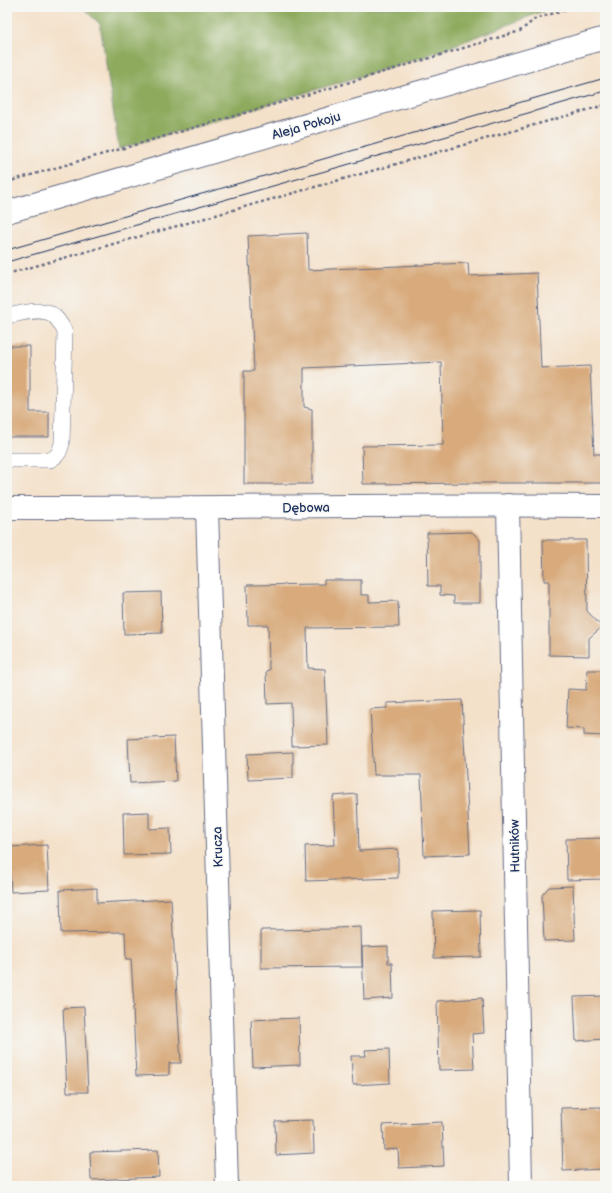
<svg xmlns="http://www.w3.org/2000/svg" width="612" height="1193" font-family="'Balsamiq Sans',sans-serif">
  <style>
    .forest { fill: #8daa5d; stroke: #546c5e }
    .building { fill: #d8aa7b }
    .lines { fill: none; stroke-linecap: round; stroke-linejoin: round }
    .service-casing { stroke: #676d84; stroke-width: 16 }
    .minor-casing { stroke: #676d84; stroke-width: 24 }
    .tertiary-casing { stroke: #676d84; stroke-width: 24 }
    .path { stroke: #676d84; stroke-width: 2.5; stroke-dasharray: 3 3; stroke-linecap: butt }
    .service { stroke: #fff; stroke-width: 15 }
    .minor { stroke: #fff; stroke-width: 22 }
    .tertiary { stroke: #fff; stroke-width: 22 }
    .tram { stroke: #1b2f5e; stroke-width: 1 }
    .labels { text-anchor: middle; stroke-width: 3; stroke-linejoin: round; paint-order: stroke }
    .street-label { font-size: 13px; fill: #1b2f5e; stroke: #f6f6f2 }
  </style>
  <rect width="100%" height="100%" fill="#f6f6f2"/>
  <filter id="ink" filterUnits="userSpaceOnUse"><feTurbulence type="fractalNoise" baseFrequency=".025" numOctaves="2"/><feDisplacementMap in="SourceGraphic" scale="8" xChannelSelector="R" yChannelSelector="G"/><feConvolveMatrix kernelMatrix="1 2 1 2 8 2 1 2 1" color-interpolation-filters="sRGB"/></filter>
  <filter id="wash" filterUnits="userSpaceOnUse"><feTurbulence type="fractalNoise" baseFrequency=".012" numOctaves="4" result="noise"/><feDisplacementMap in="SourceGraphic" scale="16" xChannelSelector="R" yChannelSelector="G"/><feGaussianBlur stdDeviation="0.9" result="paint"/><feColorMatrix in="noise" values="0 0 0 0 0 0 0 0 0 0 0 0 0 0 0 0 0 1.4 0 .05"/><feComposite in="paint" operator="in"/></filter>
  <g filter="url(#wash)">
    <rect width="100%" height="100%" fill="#f4e1ca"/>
    <path class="forest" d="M 82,7 L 554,7 L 421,58 L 119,149 L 100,24 Z"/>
    <g id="blocks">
      <g class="building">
        <path d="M 307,233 L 308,270 L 468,263 L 469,276 L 537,273 L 541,368 L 590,366 L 594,454 L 605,454 L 605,483 L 474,483 L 363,484 L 362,446 L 443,445 L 441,362 L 304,368 L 304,407 L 312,409 L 312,484 L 244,484 L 244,371 L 254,371 L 248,236 Z"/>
        <path d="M 7,346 L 30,346 L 30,412 L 49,412 L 49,437 L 7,437 Z"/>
        <path d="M 472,532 L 480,540 L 480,603 L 454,603 L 454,596 L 440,595 L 440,586 L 428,586 L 427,533 Z"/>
        <path d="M 543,540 L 586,540 L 587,611 L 602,627 L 589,638 L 589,656 L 549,655 L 549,581 L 544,581 Z"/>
        <path d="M 324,580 L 361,580 L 361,595 L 369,595 L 369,602 L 398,601 L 399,627 L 307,628 L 308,668 L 325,669 L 328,745 L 292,746 L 291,703 L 267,704 L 266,671 L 269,670 L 268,625 L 248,625 L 247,585 L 324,584 Z"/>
        <path d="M 161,592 L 162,633 L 124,634 L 123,593 Z"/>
        <path d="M 587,670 L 605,670 L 605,736 L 584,735 L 584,729 L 566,728 L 568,689 L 586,690 Z"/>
        <path d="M 462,700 L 470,854 L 424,856 L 421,775 L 374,775 L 370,709 L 387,708 L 387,703 Z"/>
        <path d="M 174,737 L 176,781 L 130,783 L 128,739 Z"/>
        <path d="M 293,752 L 293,778 L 248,780 L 247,754 Z"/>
        <path d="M 357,794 L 359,851 L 398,849 L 398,878 L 306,881 L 305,846 L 335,845 L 333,796 Z"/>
        <path d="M 149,812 L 149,829 L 170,828 L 171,854 L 124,855 L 123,813 Z"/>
        <path d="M 605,838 L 605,879 L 567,880 L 566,839 Z"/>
        <path d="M 47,845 L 49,890 L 11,892 L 9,847 Z"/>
        <path d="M 573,886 L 575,940 L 544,941 L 542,895 L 549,887 Z"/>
        <path d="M 97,888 L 97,903 L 171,899 L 181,1063 L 169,1063 L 169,1075 L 136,1076 L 133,1007 L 134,1007 L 131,959 L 126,959 L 125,932 L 61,933 L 60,890 Z"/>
        <path d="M 480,910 L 481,957 L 434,958 L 433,911 Z"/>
        <path d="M 361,927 L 362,967 L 261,968 L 261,930 L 336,929 L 336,928 Z"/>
        <path d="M 388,946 L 388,963 L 392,963 L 393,998 L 364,1000 L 362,947 Z"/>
        <path d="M 605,996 L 605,1039 L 576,1041 L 574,997 Z"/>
        <path d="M 482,998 L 484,1033 L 472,1034 L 474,1069 L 439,1070 L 437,1001 Z"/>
        <path d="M 84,1007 L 88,1092 L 67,1092 L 63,1008 Z"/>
        <path d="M 299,1018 L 300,1065 L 253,1067 L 251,1020 Z"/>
        <path d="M 389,1049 L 390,1083 L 353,1085 L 351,1056 L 366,1056 L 365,1050 Z"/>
        <path d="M 601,1107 L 604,1169 L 563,1171 L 561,1108 Z"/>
        <path d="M 313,1120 L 314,1153 L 276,1155 L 275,1121 Z"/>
        <path d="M 442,1122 L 444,1166 L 399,1168 L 398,1149 L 384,1150 L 383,1125 Z"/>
        <path d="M 158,1150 L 159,1177 L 91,1180 L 90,1152 Z"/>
      </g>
    </g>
  </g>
  <g filter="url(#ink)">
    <use href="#blocks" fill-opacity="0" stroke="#676d84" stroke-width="1"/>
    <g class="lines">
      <defs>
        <path id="service" d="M 7,316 C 20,314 44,306 54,316 C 59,320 62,326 65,332 L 62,443 C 60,452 58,456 50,460 L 7,460"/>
        <g id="minor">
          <path d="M 508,505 L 521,1186"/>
          <path d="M 7,508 C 206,508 406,504 605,506"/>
          <path d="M 207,508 L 227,1186"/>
        </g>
        <path id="tertiary" d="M 7,212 L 605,38"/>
      </defs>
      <use href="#service" class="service-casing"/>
      <use href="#minor" class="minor-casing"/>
      <use href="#tertiary" class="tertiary-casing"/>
      <g class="path">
        <path d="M 7,182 L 327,89 L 520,31 L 535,19 L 574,7"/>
        <path d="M 7,274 L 605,105"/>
      </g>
      <use href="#service" class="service"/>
      <use href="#minor" class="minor"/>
      <use href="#tertiary" class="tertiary"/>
      <g class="tram">
        <path d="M 7,250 L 605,78"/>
        <path d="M 7,262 L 605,91"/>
      </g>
    </g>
  </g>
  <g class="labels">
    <g class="street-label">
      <text transform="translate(306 125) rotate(-16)" y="5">Aleja Pokoju</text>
      <text transform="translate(306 507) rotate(-1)" y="5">Dębowa</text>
      <text transform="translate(514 846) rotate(-91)" y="5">Hutników</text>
      <text transform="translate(217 847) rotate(-92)" y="5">Krucza</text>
    </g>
  </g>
  <rect width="612" height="1193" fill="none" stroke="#f6f6f2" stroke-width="24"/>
</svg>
